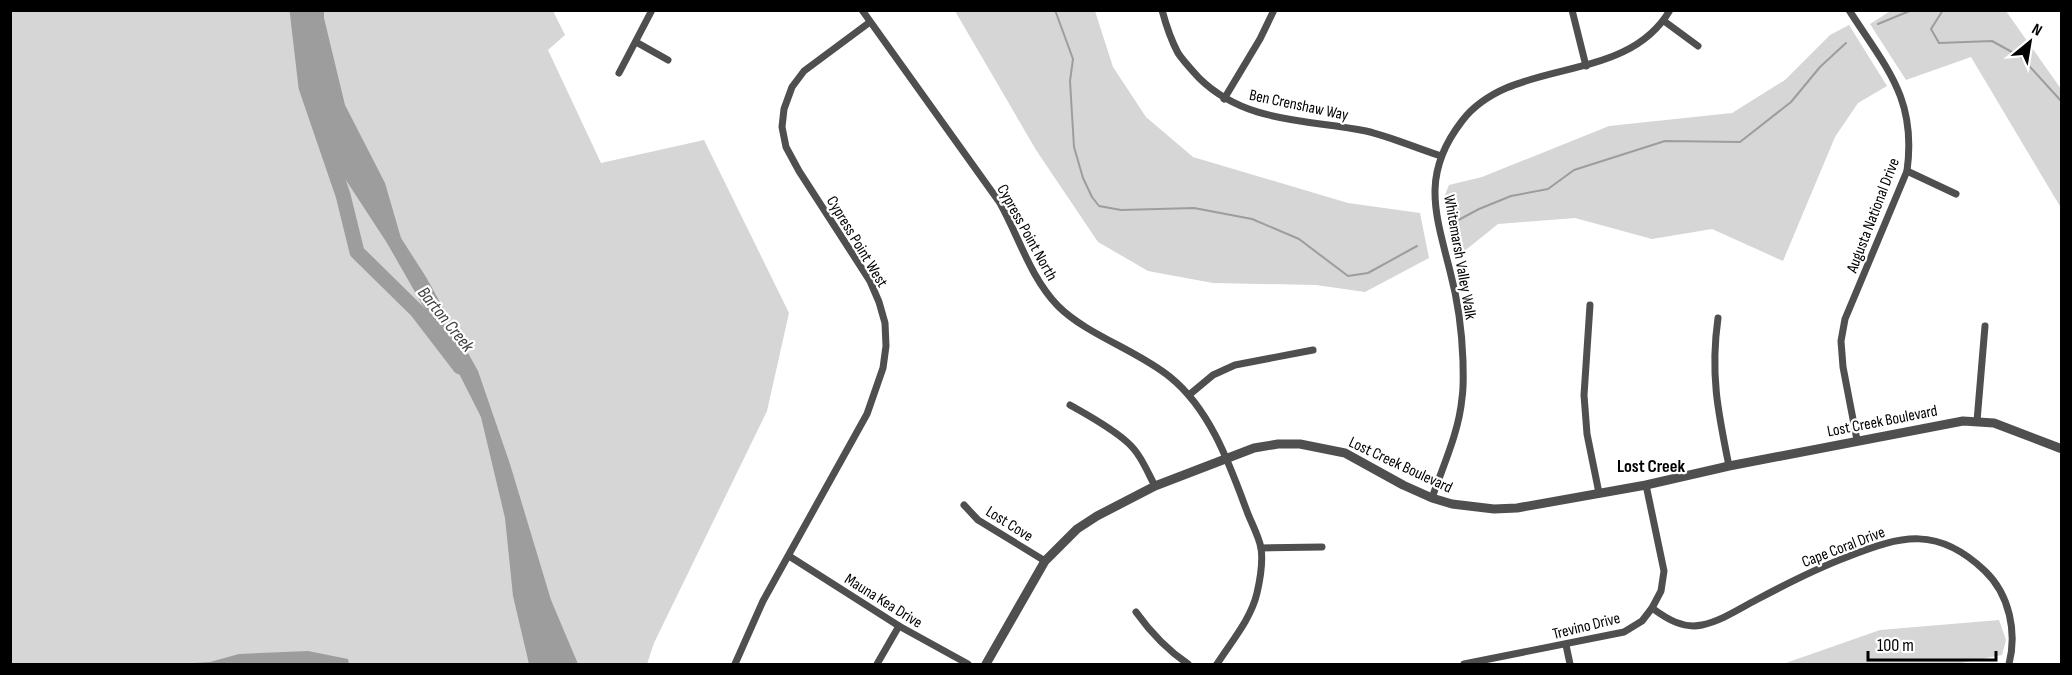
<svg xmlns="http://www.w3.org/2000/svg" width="2072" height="675" font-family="'Sofia Sans Condensed',sans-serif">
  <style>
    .green { fill: #d6d6d6 }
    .water { fill: #9d9d9d }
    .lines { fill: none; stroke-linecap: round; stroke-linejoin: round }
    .stream { stroke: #9d9d9d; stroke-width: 2 }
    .river { stroke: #9d9d9d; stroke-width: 15 }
    .minor { stroke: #4f4f4f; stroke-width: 7 }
    .tertiary { stroke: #4f4f4f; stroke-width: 9 }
    .labels { text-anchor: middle; stroke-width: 4.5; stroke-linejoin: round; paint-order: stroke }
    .street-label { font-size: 16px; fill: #000; stroke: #fff }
    .water-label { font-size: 18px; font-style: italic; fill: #3e3e3e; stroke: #fff }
    .neighbourhood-label { font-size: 18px; font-weight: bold; fill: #000; stroke: #fff }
  </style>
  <rect width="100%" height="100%" fill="#fff"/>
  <g class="green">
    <path d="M 1892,10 L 2006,11 L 2061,89 L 2061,208 L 1971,57 L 1906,80 L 1870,24 Z"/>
    <path d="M 10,11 L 553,11 L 565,35 L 548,50 L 601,163 L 704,140 L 789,313 L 767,411 L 654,643 L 647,664 L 11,664 Z"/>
    <path d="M 955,11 L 1095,11 L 1113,67 L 1146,117 L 1193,157 L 1348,203 L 1420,213 L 1429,258 L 1365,292 L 1316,285 L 1213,283 L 1148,271 L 1098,242 L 1036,150 Z"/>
    <path d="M 1849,25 L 1887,86 L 1858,103 L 1835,137 L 1783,261 L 1712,229 L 1652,239 L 1575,218 L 1498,224 L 1457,257 L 1443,200 L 1449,185 L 1482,177 L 1609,126 L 1732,113 L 1785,80 L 1830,35 Z"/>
    <path d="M 1999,620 L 2006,640 L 2002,655 L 1956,664 L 1783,664 L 1880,630 Z"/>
  </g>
  <g class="water">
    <path d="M 300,11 L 324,11 L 324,18 L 345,105 L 385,183 L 401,238 L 426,277 L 478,371 L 510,464 L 551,600 L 578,664 L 529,664 L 513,596 L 505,518 L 481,417 L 439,334 L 387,243 L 340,171 L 308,94 Z"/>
    <path d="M 308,651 L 348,659 L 349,664 L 177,664 L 210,662 L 239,654 Z"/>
  </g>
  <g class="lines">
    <g class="stream">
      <path d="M 1055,10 L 1073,59 L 1070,81 L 1074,147 L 1083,178 L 1092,197 L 1099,206 L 1121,210 L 1194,208 L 1252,219 L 1299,239 L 1348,276 L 1368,273 L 1417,246"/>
      <path d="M 1943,10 L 1931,29 L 1939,43 L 1992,41 L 2021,57 L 2062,102"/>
      <path d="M 1878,24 L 1912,10"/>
      <path d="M 1451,224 L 1479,209 L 1511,196 L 1548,189 L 1574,170 L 1665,141 L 1740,142 L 1791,102 L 1820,67 L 1846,43"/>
    </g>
    <path class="river" d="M 297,10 L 306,87 L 343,195 L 357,252 L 417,311 L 460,367"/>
    <g class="minor">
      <path d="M 862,10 L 1000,203 C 1019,237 1030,277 1058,306 C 1087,335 1137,350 1170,377 C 1211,410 1230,466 1248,514 C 1252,524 1259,537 1261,548 C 1263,561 1260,580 1257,593 C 1251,619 1231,642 1217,664"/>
      <path d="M 1162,10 C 1166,25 1171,40 1178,53 C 1184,62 1192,70 1199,78 C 1246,124 1307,119 1366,131 C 1391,137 1416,148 1441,156"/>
      <path d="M 1572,10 L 1586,66"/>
      <path d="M 1849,10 C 1886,68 1917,98 1907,171 L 1845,319 L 1841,341 L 1843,367 L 1857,440"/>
      <path d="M 1664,21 L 1698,46"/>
      <path d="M 636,42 L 668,60"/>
      <path d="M 619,73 L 652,10"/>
      <path d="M 1224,99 L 1260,39 L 1274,10"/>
      <path d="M 1907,171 L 1956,194"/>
      <path d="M 1590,305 L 1584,395 L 1587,434 L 1599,493"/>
      <path d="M 1718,318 C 1710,374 1718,412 1729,466"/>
      <path d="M 1189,395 L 1213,375 L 1235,365 L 1313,350"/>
      <path d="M 1070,405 C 1089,416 1110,427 1127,442 C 1140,453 1147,471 1155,486"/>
      <path d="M 1977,421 L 1985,326"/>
      <path d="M 1432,498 C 1443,466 1459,432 1462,398 C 1464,386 1463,373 1463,361 C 1462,331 1458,301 1450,271 C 1435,212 1421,174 1462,121 C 1513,55 1625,87 1670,10"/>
      <path d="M 964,505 L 978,520 L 1045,561"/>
      <path d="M 1261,548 L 1322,547"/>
      <path d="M 789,556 L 899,626 L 968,664"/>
      <path d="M 1652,608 C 1667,619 1683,629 1702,625 C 1721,621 1739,609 1756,600 C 1786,584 1815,569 1847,557 C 1902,535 1938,526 1985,571 C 2010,595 2017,633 2009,664"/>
      <path d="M 1136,612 C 1151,633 1166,649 1188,664"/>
      <path d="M 1566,645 L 1570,664"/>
      <path d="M 735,664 L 763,601 L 867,414 L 883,368 L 886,346 L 885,323 L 879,302 L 870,281 L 799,171 L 786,147 L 782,127 L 784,109 L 792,87 L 804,71 L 870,22"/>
      <path d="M 877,664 L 899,626"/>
      <path d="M 1464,664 L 1624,632 L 1642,621 L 1652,608 L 1661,591 L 1664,571 L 1646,485"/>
    </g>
    <path class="tertiary" d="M 986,664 L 1045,561 L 1077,529 L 1097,516 L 1155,486 L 1254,448 L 1278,444 L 1300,444 L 1345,453 L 1403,485 L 1432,498 L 1452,504 L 1494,509 L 1517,508 L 1646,485 L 1729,466 L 1963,421 L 1994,423 L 2062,449"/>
  </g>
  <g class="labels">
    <g class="street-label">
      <text transform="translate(1299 104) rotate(12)" y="6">Ben Crenshaw Way</text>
      <text transform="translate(1872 215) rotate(-69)" y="6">Augusta National Drive</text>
      <text transform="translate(1028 232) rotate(61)" y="6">Cypress Point North</text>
      <text transform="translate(858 241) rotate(59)" y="6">Cypress Point West</text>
      <text transform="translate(1461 257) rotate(80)" y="6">Whitemarsh Valley Walk</text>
      <text transform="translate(1882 420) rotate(-11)" y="6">Lost Creek Boulevard</text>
      <text transform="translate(1401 464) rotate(25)" y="6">Lost Creek Boulevard</text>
      <text transform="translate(1010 523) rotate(32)" y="6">Lost Cove</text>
      <text transform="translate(1843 546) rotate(-21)" y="6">Cape Coral Drive</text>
      <text transform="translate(884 600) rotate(32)" y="6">Mauna Kea Drive</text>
      <text transform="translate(1586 625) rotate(-14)" y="6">Trevino Drive</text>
    </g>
    <g class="water-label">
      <text transform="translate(446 319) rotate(51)" y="6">Barton Creek</text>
    </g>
    <g class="neighbourhood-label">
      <text x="1651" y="472">Lost Creek</text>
    </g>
  </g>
  <rect width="2072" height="675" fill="none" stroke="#000000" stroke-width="24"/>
  <g transform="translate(2030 42) rotate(30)" stroke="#ffffff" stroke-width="4.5" paint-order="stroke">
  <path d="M0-4.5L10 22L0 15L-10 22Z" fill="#000000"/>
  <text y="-9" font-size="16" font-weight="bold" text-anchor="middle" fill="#000000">N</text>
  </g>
  <path d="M1868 651v9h128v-9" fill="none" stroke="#000000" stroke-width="3"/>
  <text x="1877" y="651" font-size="18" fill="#000000" stroke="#ffffff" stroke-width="4.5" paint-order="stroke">100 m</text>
</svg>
